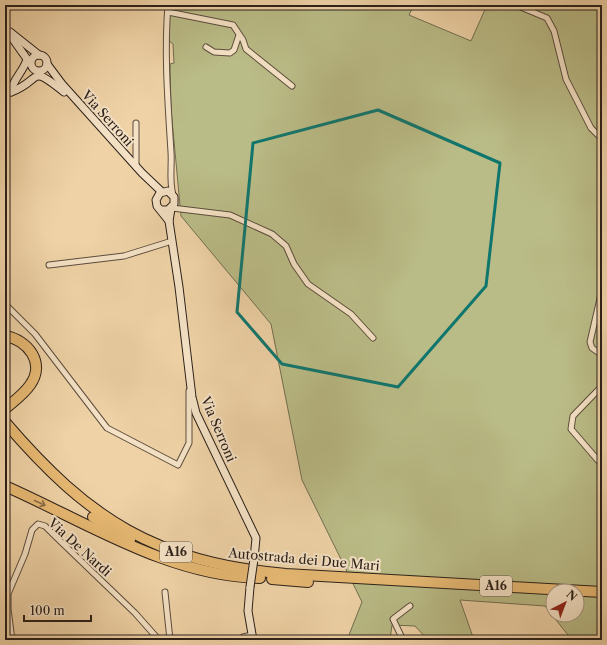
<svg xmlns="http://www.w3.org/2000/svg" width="607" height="645" font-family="'Libre Caslon Text',serif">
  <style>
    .green { fill: #babc87; stroke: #726e50; fill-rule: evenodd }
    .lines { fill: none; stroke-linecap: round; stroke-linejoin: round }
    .street-casing { stroke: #5c4d3d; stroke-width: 7 }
    .secondary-casing { stroke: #2b201a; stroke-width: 9 }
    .highway-casing { stroke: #2b201a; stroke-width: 12 }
    .street { stroke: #f5e2c6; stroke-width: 5 }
    .secondary { stroke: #f5e2c6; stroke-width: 7 }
    .highway { stroke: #e8ba74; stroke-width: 10 }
    .secondary-bridge-casing { stroke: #2b201a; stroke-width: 9; stroke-linecap: butt }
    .secondary-bridge { stroke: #f5e2c6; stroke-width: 7 }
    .oneway { stroke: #8a6d47 }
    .marked { fill: none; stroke: #0f766e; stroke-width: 3; stroke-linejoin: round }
    .labels { text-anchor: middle; stroke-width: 4; stroke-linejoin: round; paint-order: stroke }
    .shield { fill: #f5e2c6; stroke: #685a4e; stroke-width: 1 }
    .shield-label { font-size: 12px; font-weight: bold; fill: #2b201a }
    .street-label { font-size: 13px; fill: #2b201a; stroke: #f5e2c6 }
  </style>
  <rect width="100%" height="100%" fill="#efd3a7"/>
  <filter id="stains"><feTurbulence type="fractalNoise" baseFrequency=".005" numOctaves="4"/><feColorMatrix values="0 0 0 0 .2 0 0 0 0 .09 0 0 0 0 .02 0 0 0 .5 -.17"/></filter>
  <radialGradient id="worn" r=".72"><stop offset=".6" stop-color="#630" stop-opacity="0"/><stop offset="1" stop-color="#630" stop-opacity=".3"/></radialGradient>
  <path class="green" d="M 170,5 L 414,5 L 409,15 L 471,41 L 487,5 L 602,5 L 602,640 L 572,640 L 545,606 L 460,600 L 474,640 L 428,640 L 415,626 L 392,625 L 390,640 L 347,640 L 362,602 L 302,480 L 271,324 L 181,216 L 171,109 L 170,64 L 174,63 L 173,44 L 168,40 ZM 553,591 L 577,591 L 577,615 L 553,615 Z"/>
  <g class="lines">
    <defs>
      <g id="street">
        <path d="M 168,5 C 164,54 168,103 171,152 C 172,166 169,181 173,195"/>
        <path d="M 516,5 L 547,18 L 554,31 L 566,79 L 591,128 L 602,139"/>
        <path d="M 168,12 L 233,25 L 243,40 L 246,49 L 292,86"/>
        <path d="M 206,47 L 214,52 L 230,53 L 234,50 L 239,35"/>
        <path d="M 136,166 L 136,123"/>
        <path d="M 172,208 L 230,215 L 272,234 L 286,246 L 294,264 L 308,284 L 351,314 L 373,338"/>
        <path d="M 49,265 L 124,256 L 172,241"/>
        <path d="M 602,290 L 590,342 L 592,348 L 602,355"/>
        <path d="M 5,304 L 35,334 L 107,428 L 178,465 L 189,443 L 189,391"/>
        <path d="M 602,386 L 573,416 L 571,429 L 602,465"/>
        <path d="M 165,592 L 170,640"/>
        <path d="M 12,640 L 8,609 L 8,594 L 25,554 L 32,530 L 38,524 L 45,526 L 55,536 L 135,613 L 159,640"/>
        <path d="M 240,640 L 243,637 L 252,635"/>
        <path d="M 403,640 L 393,619 L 410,606"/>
        <path d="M 482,640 L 506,640"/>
      </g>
      <g id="secondary">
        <path d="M 5,28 L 27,59 C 24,71 12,80 11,92"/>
        <path d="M 10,32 L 39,55"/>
        <circle cx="39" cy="63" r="8"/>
        <path d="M 47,64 L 62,84 L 142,173 L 162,192"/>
        <path d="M 11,92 C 43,80 28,63 64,92"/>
        <path d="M 171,209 L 169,221 L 179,287 L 192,397 L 196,413 L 256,538 L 254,559"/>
        <path d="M 162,210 L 168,210 L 174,204 L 174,197 L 168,191 L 160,193 L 156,200 L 157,206 L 169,221"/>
        <path d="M 250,587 L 248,611 L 253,640"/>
      </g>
      <g id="highway">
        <path d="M 5,336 C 28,340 46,363 30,385 C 24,394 14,401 5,409"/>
        <path d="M 5,422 C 89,520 155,562 286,574 L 602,592"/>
        <path d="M 5,486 C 87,522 168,576 260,578"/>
        <path d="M 93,517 L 130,540"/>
        <path d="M 272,579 L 308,582"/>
      </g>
    </defs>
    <use href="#street" class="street-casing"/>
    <use href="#secondary" class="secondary-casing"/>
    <use href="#highway" class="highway-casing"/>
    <use href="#street" class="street"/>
    <use href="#secondary" class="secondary"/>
    <use href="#highway" class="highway"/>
    <defs>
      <path id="secondary-bridge" d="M 250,587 L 254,559"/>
    </defs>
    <use href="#secondary-bridge" class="secondary-bridge-casing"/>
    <use href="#secondary-bridge" class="secondary-bridge"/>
  </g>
  <defs><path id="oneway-shaft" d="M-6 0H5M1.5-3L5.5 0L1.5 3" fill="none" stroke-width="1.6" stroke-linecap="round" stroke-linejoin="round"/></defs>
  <use class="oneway" href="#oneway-shaft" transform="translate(40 503) rotate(25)"/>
  <path class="marked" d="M 378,110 L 500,163 L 486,286 L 398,387 L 282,364 L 237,312 L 253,143 Z"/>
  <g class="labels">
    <g class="shield">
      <rect x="160" y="542" width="32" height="20" rx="3"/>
      <rect x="480" y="576" width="32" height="20" rx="3"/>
    </g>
    <g class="shield-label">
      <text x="176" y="556">A16</text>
      <text x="496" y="590">A16</text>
    </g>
    <g class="street-label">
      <text transform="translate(108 118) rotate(48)" y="5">Via Serroni</text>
      <text transform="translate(219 429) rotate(67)" y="5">Via Serroni</text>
      <text transform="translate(80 547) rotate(42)" y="5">Via De Nardi</text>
      <text transform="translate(304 559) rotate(5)" y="5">Autostrada dei Due Mari</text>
    </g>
  </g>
  <rect width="607" height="645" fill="none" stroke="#efd3a7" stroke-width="20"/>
  <rect x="6" y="6" width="595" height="633" fill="none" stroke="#2b201a" stroke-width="2"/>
  <rect x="10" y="10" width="587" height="625" fill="none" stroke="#2b201a"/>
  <g transform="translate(565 603) rotate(42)"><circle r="19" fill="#f5e2c6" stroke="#a49481"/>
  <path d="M0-3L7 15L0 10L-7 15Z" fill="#8f2418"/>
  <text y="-6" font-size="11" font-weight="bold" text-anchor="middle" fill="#2b201a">N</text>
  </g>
  <path d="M24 615v6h67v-6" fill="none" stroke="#2b201a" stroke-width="2"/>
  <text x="30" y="615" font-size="12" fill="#2b201a" stroke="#f5e2c6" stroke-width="3" paint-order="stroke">100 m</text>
  <rect width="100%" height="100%" filter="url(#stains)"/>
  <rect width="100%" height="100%" fill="url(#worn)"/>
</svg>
